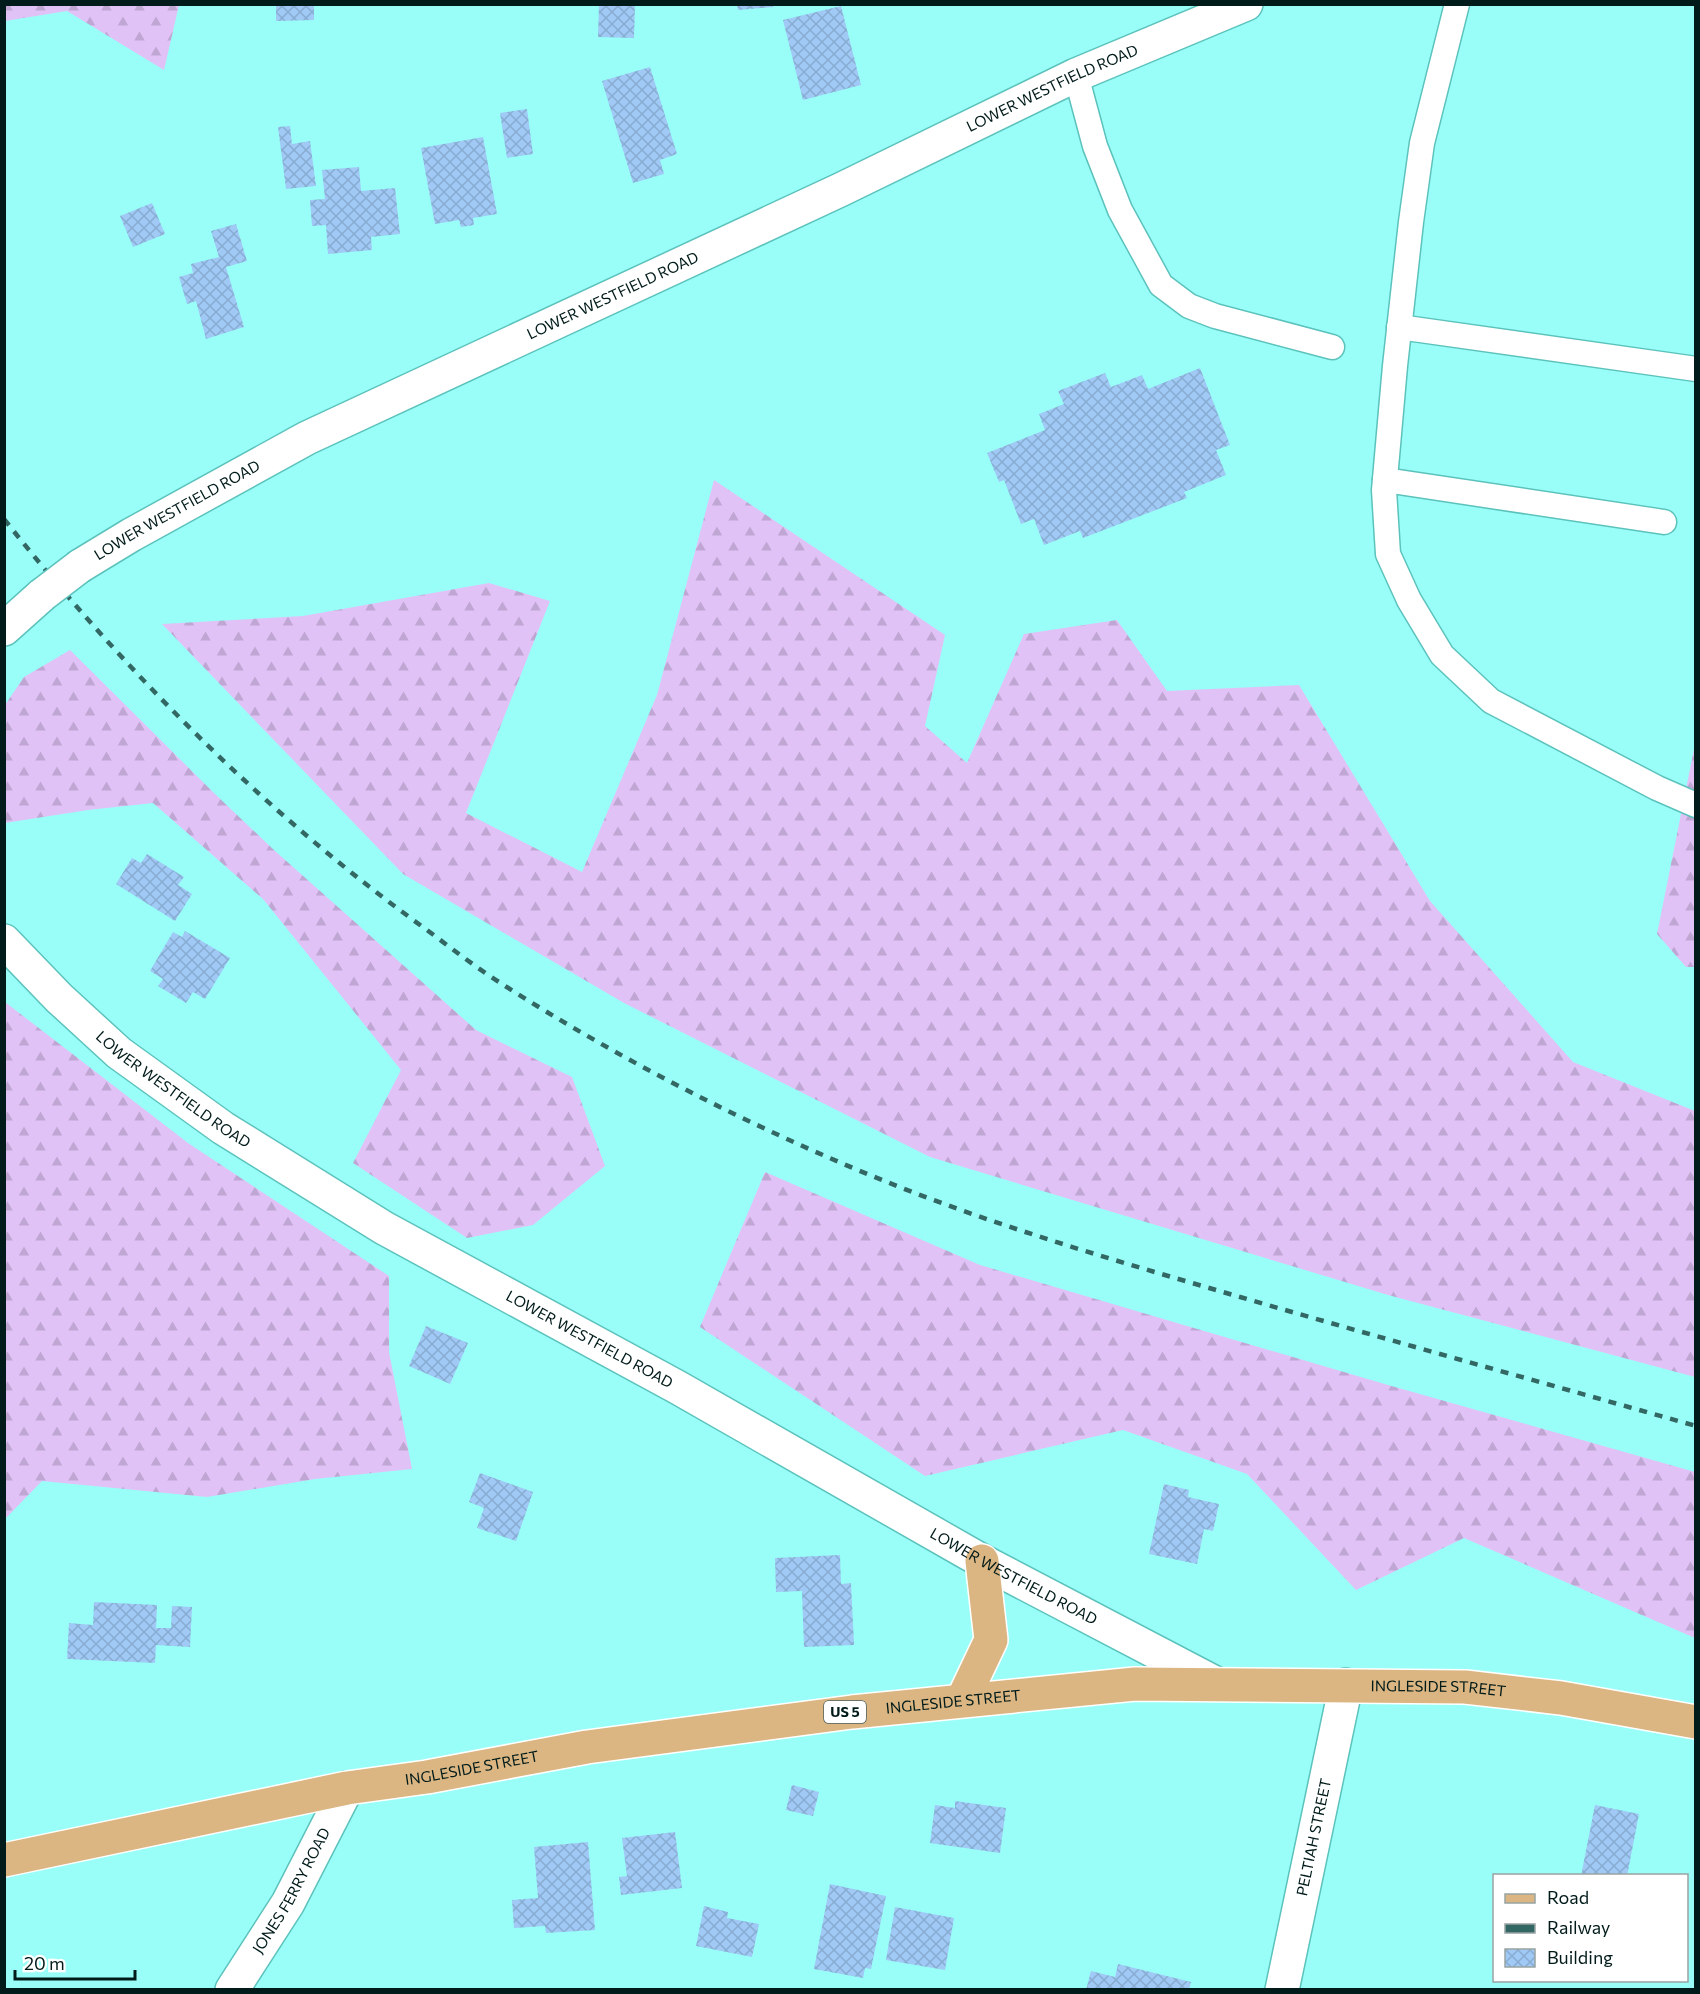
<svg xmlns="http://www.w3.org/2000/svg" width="1700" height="1994" font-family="Commissioner,sans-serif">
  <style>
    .forest { fill: url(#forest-firs) }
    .building { fill: url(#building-cross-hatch) }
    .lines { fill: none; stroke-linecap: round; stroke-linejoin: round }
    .lane-casing { stroke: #5cc2bc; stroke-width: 27 }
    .street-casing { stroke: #5cc2bc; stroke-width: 36 }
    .secondary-casing { stroke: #5cc2bc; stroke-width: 36 }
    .primary-casing { stroke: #fff; stroke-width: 36 }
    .lane { stroke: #fff; stroke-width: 24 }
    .street { stroke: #fff; stroke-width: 33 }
    .secondary { stroke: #fff; stroke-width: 33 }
    .primary { stroke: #dbb682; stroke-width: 33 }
    .rail { stroke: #336764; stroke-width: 4.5; stroke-dasharray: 8 8; stroke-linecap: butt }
    .secondary-bridge-casing { stroke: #5cc2bc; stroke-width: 36; stroke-linecap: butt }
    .secondary-bridge { stroke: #fff; stroke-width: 33 }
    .labels { text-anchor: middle; stroke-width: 4.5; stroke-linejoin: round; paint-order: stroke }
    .shield { fill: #fff; stroke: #4c5f5f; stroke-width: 1.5 }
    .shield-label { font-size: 14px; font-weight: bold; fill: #001b1a }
    .street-label { font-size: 15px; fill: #001b1a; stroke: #fff }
  </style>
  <defs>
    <pattern id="forest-firs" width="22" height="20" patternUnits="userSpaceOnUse" patternTransform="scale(1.5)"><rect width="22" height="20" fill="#e1c2f7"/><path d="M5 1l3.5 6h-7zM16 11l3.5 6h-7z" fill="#bfa6d3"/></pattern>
    <pattern id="building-cross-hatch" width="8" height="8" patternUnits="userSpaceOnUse" patternTransform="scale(1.5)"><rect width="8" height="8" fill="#a0c9f5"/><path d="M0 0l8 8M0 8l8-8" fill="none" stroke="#88acd1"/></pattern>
  </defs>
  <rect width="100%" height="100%" fill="#99fef8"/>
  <g class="forest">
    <path d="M 5,4 L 179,4 L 179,5 L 164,70 L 67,11 L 5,21 Z"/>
    <path d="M 714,480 L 945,635 L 925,726 L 967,763 L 1024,634 L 1117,620 L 1167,691 L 1299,685 L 1430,901 L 1573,1062 L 1695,1111 L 1695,1377 L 1388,1295 L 930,1157 L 624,1003 L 403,874 L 162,624 L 303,616 L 489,583 L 550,601 L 466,813 L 582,872 L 657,695 Z"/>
    <path d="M 70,650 L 214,793 L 274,850 L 476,1030 L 572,1077 L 605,1166 L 533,1225 L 467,1238 L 353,1163 L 401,1070 L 263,899 L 153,803 L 88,810 L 5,823 L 5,705 L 24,677 Z"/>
    <path d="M 1695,744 L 1695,967 L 1686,967 L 1657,934 Z"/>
    <path d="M 5,1002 L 188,1143 L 389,1276 L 389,1352 L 412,1469 L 315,1479 L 207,1497 L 42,1481 L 5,1519 Z"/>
    <path d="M 765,1172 L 980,1265 L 1388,1385 L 1695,1472 L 1695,1638 L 1464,1538 L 1356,1590 L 1247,1474 L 1123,1430 L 925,1476 L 700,1327 Z"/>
  </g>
  <g class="building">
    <path d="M 276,4 L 314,5 L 314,20 L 276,21 Z"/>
    <path d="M 599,4 L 635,4 L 634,38 L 598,37 Z"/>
    <path d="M 737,4 L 773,4 L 773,7 L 738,10 Z"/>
    <path d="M 841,6 L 861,85 L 803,100 L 783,20 Z"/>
    <path d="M 650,67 L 677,154 L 660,160 L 664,174 L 633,183 L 602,81 Z"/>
    <path d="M 527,109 L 533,154 L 507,158 L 500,113 Z"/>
    <path d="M 290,126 L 292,144 L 310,141 L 316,186 L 286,189 L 278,127 Z"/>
    <path d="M 483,137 L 497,214 L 473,218 L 474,225 L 461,227 L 459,220 L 435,224 L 421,148 Z"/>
    <path d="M 359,167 L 361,191 L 395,188 L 400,234 L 371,237 L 372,250 L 328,254 L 326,225 L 312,226 L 310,200 L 325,199 L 322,170 Z"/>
    <path d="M 152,203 L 165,234 L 133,247 L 120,216 Z"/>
    <path d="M 236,224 L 247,261 L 226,267 L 244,327 L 206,339 L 196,301 L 187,304 L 179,277 L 193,273 L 191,264 L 219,257 L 211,231 Z"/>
    <path d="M 1200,368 L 1230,445 L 1216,450 L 1226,475 L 1184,492 L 1187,498 L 1083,538 L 1080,531 L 1044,545 L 1034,519 L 1021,524 L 1004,480 L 999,482 L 987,453 L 1045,430 L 1039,414 L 1064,404 L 1058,391 L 1105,373 L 1111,387 L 1142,375 L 1148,389 Z"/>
    <path d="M 147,854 L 184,877 L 178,885 L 192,894 L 175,921 L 116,884 L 132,858 L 141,863 Z"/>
    <path d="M 185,931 L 230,958 L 205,999 L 193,992 L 186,1003 L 158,986 L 163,979 L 150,971 L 173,932 L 182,937 Z"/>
    <path d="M 426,1326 L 468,1343 L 450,1384 L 409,1366 Z"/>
    <path d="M 480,1473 L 533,1492 L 516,1541 L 477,1528 L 484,1508 L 469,1502 Z"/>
    <path d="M 1164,1484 L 1189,1490 L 1188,1497 L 1219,1504 L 1213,1531 L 1204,1529 L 1197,1564 L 1149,1554 Z"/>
    <path d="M 840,1555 L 841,1584 L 851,1583 L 854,1645 L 804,1647 L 802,1591 L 776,1592 L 775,1558 Z"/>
    <path d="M 94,1602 L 157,1605 L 156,1628 L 171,1628 L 172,1606 L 192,1607 L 190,1647 L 156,1645 L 155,1663 L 67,1659 L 69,1623 L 93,1625 Z"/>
    <path d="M 792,1785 L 819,1792 L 813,1816 L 786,1810 Z"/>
    <path d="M 955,1801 L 1006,1808 L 1000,1853 L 930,1843 L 935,1805 L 955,1808 Z"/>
    <path d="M 1595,1805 L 1639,1814 L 1627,1876 L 1581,1876 Z"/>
    <path d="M 675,1832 L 682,1888 L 621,1895 L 619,1877 L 627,1876 L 622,1838 Z"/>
    <path d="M 588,1842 L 595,1930 L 546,1933 L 545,1926 L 514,1928 L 512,1900 L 538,1898 L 534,1847 Z"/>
    <path d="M 830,1884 L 886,1896 L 871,1969 L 865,1968 L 863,1978 L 814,1969 Z"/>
    <path d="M 704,1906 L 728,1912 L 727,1918 L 759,1924 L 752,1957 L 696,1946 Z"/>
    <path d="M 895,1907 L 954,1918 L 945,1970 L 886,1960 Z"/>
    <path d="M 1118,1964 L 1191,1982 L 1189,1990 L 1086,1990 L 1091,1971 L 1115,1977 Z"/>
  </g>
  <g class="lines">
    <defs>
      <g id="lane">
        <path d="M 1457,4 L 1422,143 L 1411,222 L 1395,366 L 1384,490 L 1388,554 L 1409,600 L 1442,655 L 1491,701 L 1657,788 L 1696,805"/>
        <path d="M 1076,75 L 1095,146 L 1120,210 L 1161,285 L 1189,306 L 1215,316 L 1332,347"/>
        <path d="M 1399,327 L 1696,369"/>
        <path d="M 1385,480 L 1664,522"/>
      </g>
      <g id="street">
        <path id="s1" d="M 232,1990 L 288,1903 L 347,1788"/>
        <path id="s2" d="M 1282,1990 L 1346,1685"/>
      </g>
      <g id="secondary">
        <path id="s3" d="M 80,566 L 131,535 L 307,438 L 840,190 L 1076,75 L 1246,4"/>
        <path d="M 4,629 L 42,595"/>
        <path id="s4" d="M 4,941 L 59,998 L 119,1053 L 223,1128 L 384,1228 L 677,1387 L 982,1561 L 1215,1683"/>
      </g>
      <g id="primary">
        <path d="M 963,1699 L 991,1640 L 982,1561"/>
        <path id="s5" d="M 4,1860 L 347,1788 L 427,1777 L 587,1747 L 852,1712 L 1135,1684 L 1465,1687 L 1561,1698 L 1696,1722"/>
      </g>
    </defs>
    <use href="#lane" class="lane-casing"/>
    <use href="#street" class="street-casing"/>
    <use href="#secondary" class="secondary-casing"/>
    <use href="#primary" class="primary-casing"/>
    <use href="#lane" class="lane"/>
    <use href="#street" class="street"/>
    <use href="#secondary" class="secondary"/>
    <use href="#primary" class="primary"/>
    <path class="rail" d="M 4,519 C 127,674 267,815 427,930 C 451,948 474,966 499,982 C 623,1062 765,1134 902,1188 C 1012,1231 1127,1264 1240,1297 C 1392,1341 1544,1383 1696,1426"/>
    <defs>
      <path id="secondary-bridge" d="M 42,595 L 80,566"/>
    </defs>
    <use href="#secondary-bridge" class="secondary-bridge-casing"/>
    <use href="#secondary-bridge" class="secondary-bridge"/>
  </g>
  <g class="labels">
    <rect class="shield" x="824" y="1701" width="42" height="22" rx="4.5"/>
    <g class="shield-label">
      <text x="845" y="1717">US 5</text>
    </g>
    <g class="street-label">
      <text dy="5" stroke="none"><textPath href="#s3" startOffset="1084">LOWER WESTFIELD ROAD</textPath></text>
      <text dy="5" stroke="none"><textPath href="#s3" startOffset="598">LOWER WESTFIELD ROAD</textPath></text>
      <text dy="5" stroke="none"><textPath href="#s3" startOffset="112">LOWER WESTFIELD ROAD</textPath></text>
      <text dy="5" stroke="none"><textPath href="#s4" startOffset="226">LOWER WESTFIELD ROAD</textPath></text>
      <text dy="5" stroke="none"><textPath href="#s4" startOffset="712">LOWER WESTFIELD ROAD</textPath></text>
      <text dy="5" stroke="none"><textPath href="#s4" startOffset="1198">LOWER WESTFIELD ROAD</textPath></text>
      <text dy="5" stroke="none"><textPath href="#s5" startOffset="1449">INGLESIDE STREET</textPath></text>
      <text dy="5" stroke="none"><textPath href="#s5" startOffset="963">INGLESIDE STREET</textPath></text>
      <text dy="5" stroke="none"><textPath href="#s5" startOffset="477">INGLESIDE STREET</textPath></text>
      <text dy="5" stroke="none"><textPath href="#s2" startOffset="156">PELTIAH STREET</textPath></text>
      <text dy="5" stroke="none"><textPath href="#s1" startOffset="116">JONES FERRY ROAD</textPath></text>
    </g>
  </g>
  <rect width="1700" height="1994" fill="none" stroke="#001b1a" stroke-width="12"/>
  <rect x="1493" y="1874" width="195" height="108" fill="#ffffff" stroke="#99a4a3" stroke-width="1.5"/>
  <rect x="1505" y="1894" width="30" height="9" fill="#dbb682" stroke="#99a4a3" stroke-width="1.5"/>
  <text x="1547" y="1904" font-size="18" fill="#001b1a">Road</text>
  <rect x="1505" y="1924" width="30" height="9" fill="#336764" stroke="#99a4a3" stroke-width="1.5"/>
  <text x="1547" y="1934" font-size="18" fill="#001b1a">Railway</text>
  <rect x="1505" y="1949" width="30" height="18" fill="url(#building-cross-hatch)" stroke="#99a4a3" stroke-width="1.5"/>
  <text x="1547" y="1964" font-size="18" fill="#001b1a">Building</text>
  <path d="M15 1970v9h120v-9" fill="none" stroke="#001b1a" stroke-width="3"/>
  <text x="24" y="1970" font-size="18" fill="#001b1a" stroke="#ffffff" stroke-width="4.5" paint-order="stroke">20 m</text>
</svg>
